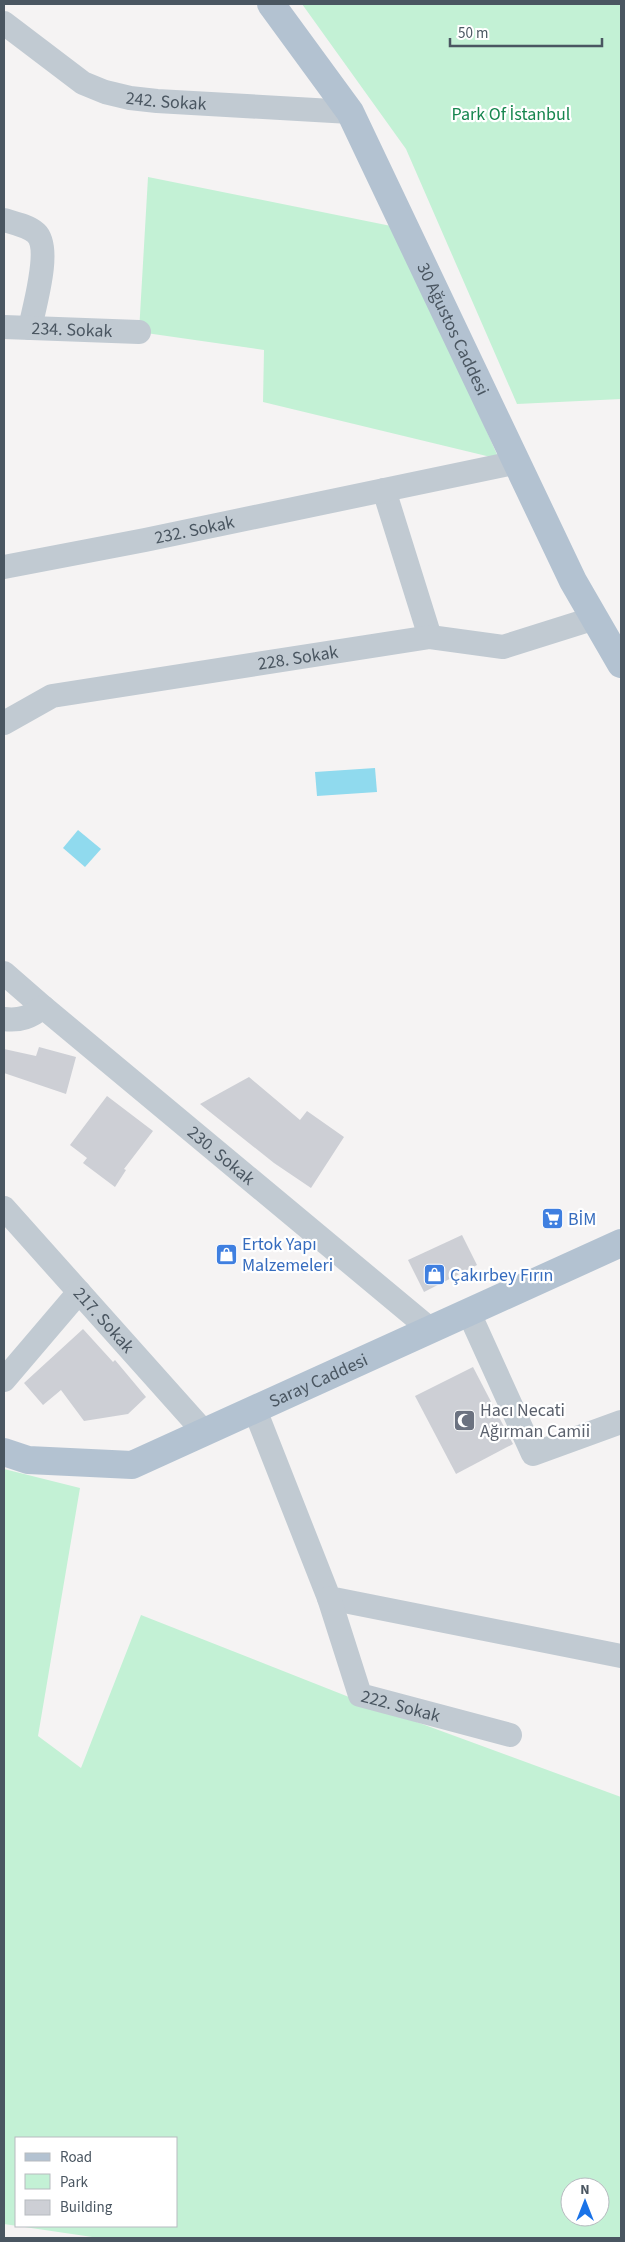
<svg xmlns="http://www.w3.org/2000/svg" width="625" height="2242" font-family="'Source Sans 3',sans-serif">
  <style>
    .green { fill: #c3f1d5; fill-rule: evenodd }
    .water { fill: #90daee }
    .building { fill: #cdcfd5 }
    .lines { fill: none; stroke-linecap: round; stroke-linejoin: round }
    .minor { stroke: #c1cad2; stroke-width: 24 }
    .major { stroke: #b3c2d1; stroke-width: 28 }
    .labels { text-anchor: middle; stroke-width: 4.5; stroke-linejoin: round; paint-order: stroke }
    .street-label { font-size: 18px; fill: #4a5661; stroke: #fff }
    .park-label { font-size: 18px; fill: #17864f; stroke: #fff }
    .shop-label { font-size: 18px; fill: #366cbe; stroke: #fff; text-anchor: start }
    .worship-label { font-size: 18px; fill: #5b616d; stroke: #fff; text-anchor: start }
  </style>
  <rect width="100%" height="100%" fill="#f5f3f3"/>
  <g class="green">
    <path d="M 302,4 L 621,4 L 621,399 L 517,404 L 406,149 Z"/>
    <path d="M 148,177 L 396,227 L 499,459 L 263,402 L 264,350 L 139,332 Z"/>
    <path d="M 4,1469 L 80,1488 L 38,1736 L 81,1768 L 141,1615 L 354,1699 L 621,1797 L 621,2238 L 99,2238 L 4,2224 ZM 16,2138 L 176,2138 L 176,2226 L 16,2226 ZM 570,2187 L 600,2187 L 600,2217 L 570,2217 Z"/>
  </g>
  <g class="water">
    <path d="M 375,768 L 377,792 L 317,796 L 315,772 Z"/>
    <path d="M 78,830 L 101,849 L 85,867 L 63,848 Z"/>
  </g>
  <g class="building">
    <path d="M 39,1047 L 76,1057 L 66,1094 L 4,1073 L 4,1049 L 36,1056 Z"/>
    <path d="M 249,1077 L 300,1120 L 307,1111 L 344,1137 L 311,1188 L 274,1163 L 200,1104 Z"/>
    <path d="M 107,1096 L 153,1131 L 124,1169 L 126,1170 L 115,1187 L 83,1163 L 87,1158 L 70,1145 Z"/>
    <path d="M 462,1235 L 477,1265 L 424,1292 L 408,1260 Z"/>
    <path d="M 83,1329 L 113,1362 L 115,1360 L 146,1397 L 128,1414 L 84,1421 L 61,1390 L 43,1405 L 24,1383 Z"/>
    <path d="M 473,1367 L 513,1444 L 456,1474 L 415,1396 Z"/>
  </g>
  <g class="lines">
    <g class="minor">
      <path id="s1" d="M 4,23 L 83,83 L 105,92 L 130,98 L 157,101 L 350,112"/>
      <path d="M 4,220 C 14,223 28,226 36,233 C 52,248 34,307 30,328"/>
      <path id="s2" d="M 4,327 L 139,332"/>
      <path d="M 384,490 L 430,637"/>
      <path id="s3" d="M 4,567 L 145,540 L 518,462"/>
      <path id="s4" d="M 4,723 L 52,696 L 430,637 L 503,647 L 595,618"/>
      <path d="M 4,973 L 43,1007"/>
      <path id="s5" d="M 4,1019 C 20,1021 31,1017 43,1007 L 431,1330"/>
      <path id="s6" d="M 4,1208 L 205,1433"/>
      <path d="M 469,1313 L 533,1454 L 621,1422"/>
      <path d="M 4,1380 L 79,1292"/>
      <path d="M 255,1410 L 329,1598 L 621,1656"/>
      <path id="s7" d="M 329,1598 L 360,1695 L 510,1735"/>
    </g>
    <g class="major">
      <path id="s8" d="M 271,4 L 350,112 L 573,581 L 621,664"/>
      <path id="s9" d="M 4,1452 L 28,1460 L 132,1465 L 621,1243"/>
    </g>
  </g>
  <defs>
    <symbol id="supermarket-square" viewBox="-11 -11 22 22"><rect x="-9" y="-9" width="18" height="18" rx="4" fill="#3f7fe0" stroke="#fff"/><path d="M-6-5.5h2.5l.6 2H6L4.5 2H-2.5L-4.4-4H-6ZM-1.5 3.2a1.3 1.3 0 1 0 .1 0ZM3 3.2a1.3 1.3 0 1 0 .1 0Z" fill="#fff"/></symbol>
    <symbol id="shop-square" viewBox="-11 -11 22 22"><rect x="-9" y="-9" width="18" height="18" rx="4" fill="#3f7fe0" stroke="#fff"/><path d="M-5-2.5h2.3a2.7 3.5 0 0 1 5.4 0H5L5.5 6h-11ZM-1.5-2.5h3a1.5 2.3 0 0 0-3 0Z" fill="#fff"/></symbol>
    <symbol id="mosque-square" viewBox="-11 -11 22 22"><rect x="-9" y="-9" width="18" height="18" rx="4" fill="#6b7280" stroke="#fff"/><path d="M3.5-4.9A6 6 0 1 0 3.5 4.9A5 5 0 1 1 3.5-4.9Z" fill="#fff"/></symbol>
  </defs>
  <g fill-rule="evenodd">
    <use href="#supermarket-square" x="540" y="1206" width="25" height="25"/>
    <use href="#shop-square" x="214" y="1242" width="25" height="25"/>
    <use href="#shop-square" x="422" y="1262" width="25" height="25"/>
    <use href="#mosque-square" x="452" y="1408" width="25" height="25"/>
  </g>
  <g class="labels">
    <g class="street-label">
      <text dy="6" stroke="none"><textPath href="#s1" startOffset="185">242. Sokak</textPath></text>
      <text dy="6" stroke="none"><textPath href="#s2" startOffset="68">234. Sokak</textPath></text>
      <text dy="6" stroke="none"><textPath href="#s8" startOffset="374">30 Ağustos Caddesi</textPath></text>
      <text dy="6" stroke="none"><textPath href="#s3" startOffset="194">232. Sokak</textPath></text>
      <text dy="6" stroke="none"><textPath href="#s4" startOffset="304">228. Sokak</textPath></text>
      <text dy="6" stroke="none"><textPath href="#s5" startOffset="274">230. Sokak</textPath></text>
      <text dy="6" stroke="none"><textPath href="#s6" startOffset="150">217. Sokak</textPath></text>
      <text dy="6" stroke="none"><textPath href="#s9" startOffset="334">Saray Caddesi</textPath></text>
      <text dy="6" stroke="none"><textPath href="#s7" startOffset="144">222. Sokak</textPath></text>
    </g>
    <g class="park-label">
      <text x="511" y="120">Park Of İstanbul</text>
    </g>
    <g class="shop-label">
      <text x="568" y="1225">BİM</text>
      <text x="242" y="1250">Ertok Yapı<tspan x="242" dy="21">Malzemeleri</tspan></text>
      <text x="450" y="1281">Çakırbey Fırın</text>
    </g>
    <g class="worship-label">
      <text x="480" y="1416">Hacı Necati<tspan x="480" dy="21">Ağırman Camii</tspan></text>
    </g>
  </g>
  <rect width="625" height="2242" fill="none" stroke="#4a5661" stroke-width="10"/>
  <rect x="15" y="2137" width="162" height="90" fill="#ffffff" stroke="#b7bbc0"/>
  <rect x="25" y="2153" width="25" height="8" fill="#b3c2d1" stroke="#b7bbc0"/>
  <text x="60" y="2162" font-size="15" fill="#4a5661">Road</text>
  <rect x="25" y="2174" width="25" height="15" fill="#c3f1d5" stroke="#b7bbc0"/>
  <text x="60" y="2187" font-size="15" fill="#4a5661">Park</text>
  <rect x="25" y="2200" width="25" height="15" fill="#cdcfd5" stroke="#b7bbc0"/>
  <text x="60" y="2212" font-size="15" fill="#4a5661">Building</text>
  <g transform="translate(585 2202)"><circle r="24" fill="#ffffff" stroke="#b7bbc0"/>
  <path d="M0-4L9 19L0 12L-9 19Z" fill="#1a73e8"/>
  <text y="-8" font-size="14" font-weight="bold" text-anchor="middle" fill="#4a5661">N</text>
  </g>
  <path d="M450 38v8h152v-8" fill="none" stroke="#4a5661" stroke-width="2.5"/>
  <text x="458" y="38" font-size="15" fill="#4a5661" stroke="#ffffff" stroke-width="4" paint-order="stroke">50 m</text>
</svg>
